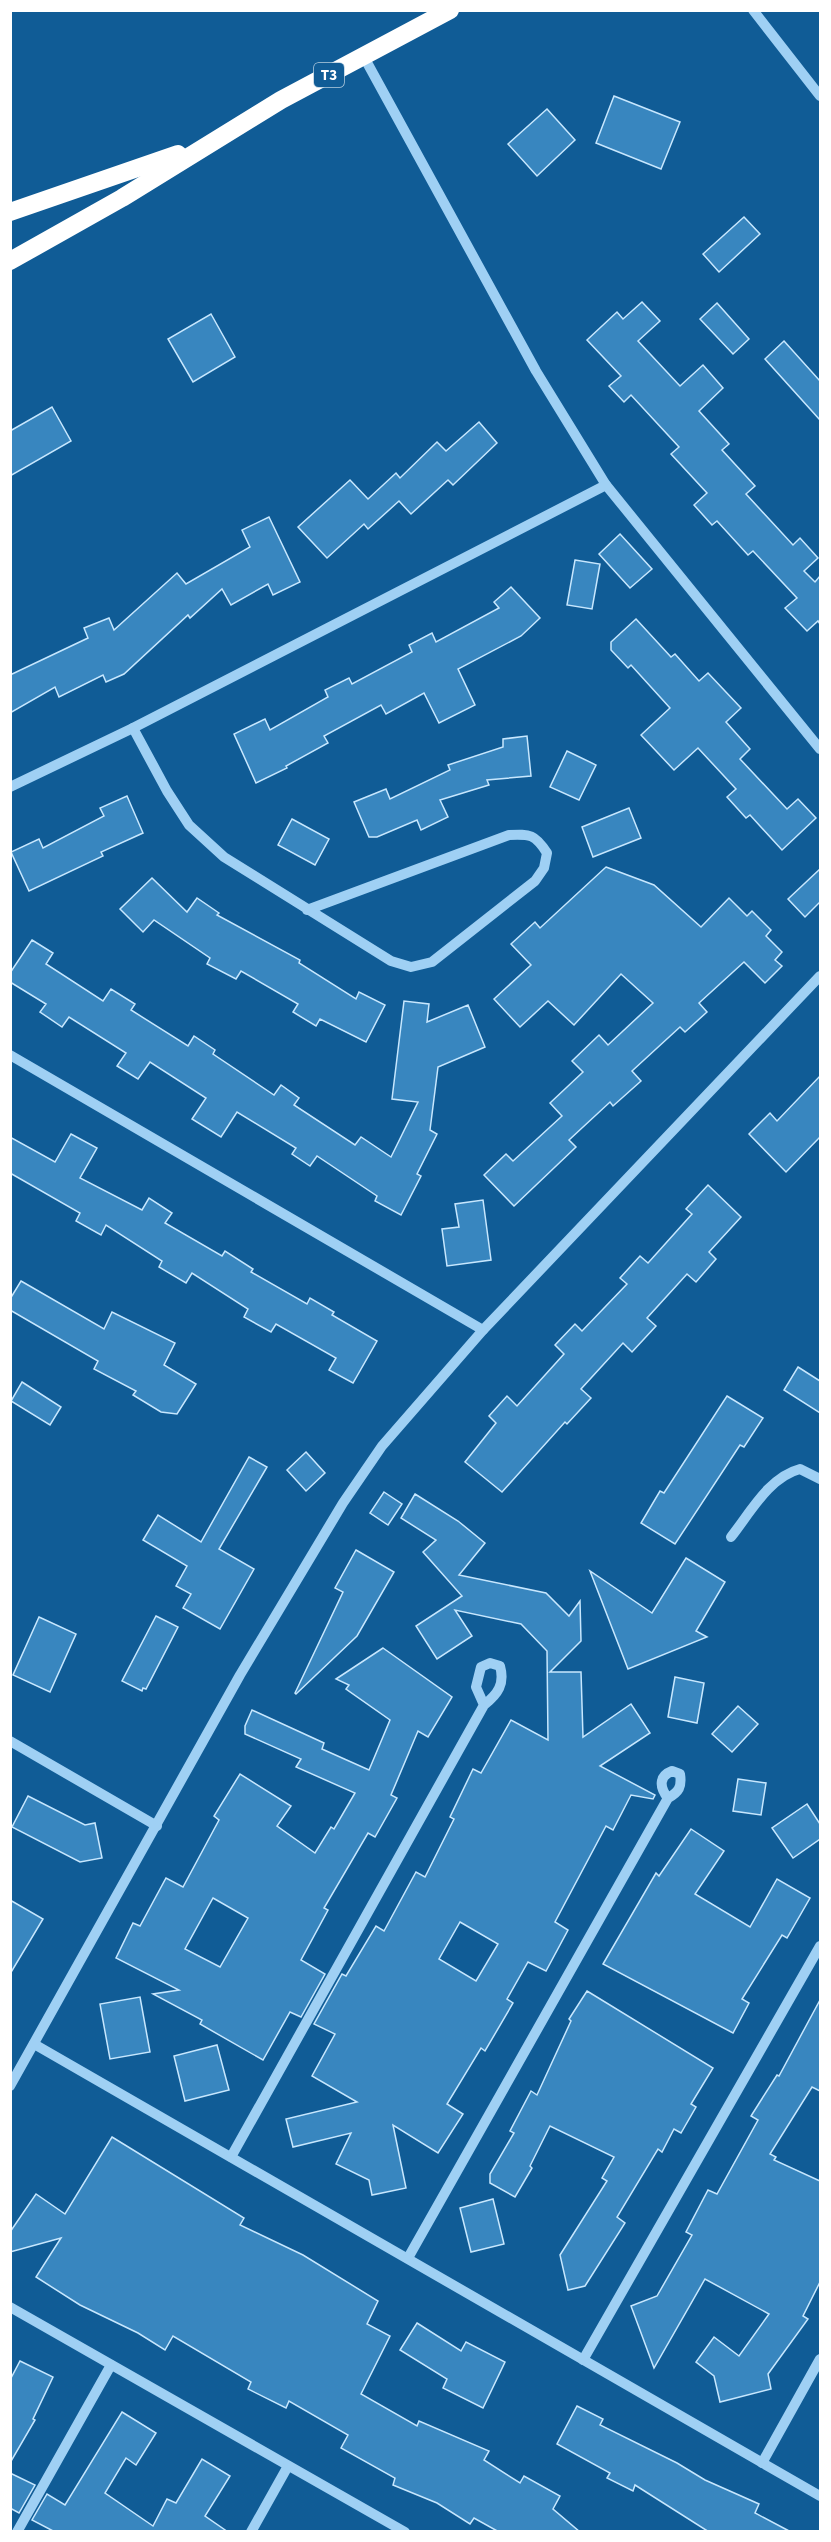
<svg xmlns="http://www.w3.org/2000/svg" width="831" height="2542" font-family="'Source Sans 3',sans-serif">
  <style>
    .building { fill: #3886bf; stroke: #c7e7fe; stroke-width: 1.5; fill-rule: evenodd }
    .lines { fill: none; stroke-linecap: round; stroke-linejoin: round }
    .minor { stroke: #9fd0f4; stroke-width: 10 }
    .highway { stroke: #fff; stroke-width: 18 }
    .labels { text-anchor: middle; stroke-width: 4.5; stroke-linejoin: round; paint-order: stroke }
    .shield { fill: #105c96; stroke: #b7cee0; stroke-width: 1.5 }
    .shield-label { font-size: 15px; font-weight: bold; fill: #fff }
  </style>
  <rect width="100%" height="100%" fill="#105c96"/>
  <g class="building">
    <path d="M 614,96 L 680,122 L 661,169 L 596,143 Z"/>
    <path d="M 547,109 L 575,140 L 537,176 L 508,144 Z"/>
    <path d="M 744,217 L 760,234 L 719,272 L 703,254 Z"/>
    <path d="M 642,302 L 660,321 L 638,341 L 680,386 L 703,365 L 723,388 L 699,411 L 729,444 L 722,450 L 755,486 L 746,494 L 793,545 L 800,538 L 818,558 L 804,571 L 815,582 L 820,576 L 820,624 L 818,621 L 807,631 L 785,608 L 797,598 L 753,551 L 748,555 L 717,521 L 712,525 L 694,505 L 707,493 L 671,454 L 679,447 L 631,395 L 624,402 L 609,386 L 621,376 L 587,340 L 617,312 L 623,319 Z"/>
    <path d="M 717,303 L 749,339 L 733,354 L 700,319 Z"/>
    <path d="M 211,314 L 235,357 L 193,382 L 168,339 Z"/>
    <path d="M 784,341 L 820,381 L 820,420 L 765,359 Z"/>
    <path d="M 52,407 L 71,441 L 10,476 L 10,431 Z"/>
    <path d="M 479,422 L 497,443 L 453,485 L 448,480 L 411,514 L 399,501 L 368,529 L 364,524 L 327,558 L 298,527 L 350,480 L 368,499 L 396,473 L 400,478 L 437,442 L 446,451 Z"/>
    <path d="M 269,517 L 300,582 L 273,595 L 268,584 L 231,605 L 222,589 L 190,618 L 188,615 L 124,674 L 106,682 L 103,675 L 59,697 L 55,687 L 10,713 L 10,675 L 88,638 L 84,628 L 109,618 L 114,630 L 177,573 L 186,584 L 250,547 L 242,530 Z"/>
    <path d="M 620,534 L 652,569 L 630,588 L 599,554 Z"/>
    <path d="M 575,560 L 600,564 L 592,609 L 567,605 Z"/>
    <path d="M 511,587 L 540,618 L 521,636 L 458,669 L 475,705 L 439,723 L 424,693 L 386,714 L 381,705 L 324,736 L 328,743 L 286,766 L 287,768 L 256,783 L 234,734 L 265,719 L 270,730 L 328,697 L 325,690 L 349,678 L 352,684 L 412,652 L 409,645 L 432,633 L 436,642 L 499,608 L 494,602 Z"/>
    <path d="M 636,619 L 671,657 L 675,654 L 699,681 L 708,673 L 741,708 L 726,722 L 750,749 L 740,759 L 787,809 L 798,799 L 816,818 L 782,850 L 750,815 L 746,818 L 727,797 L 736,789 L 698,748 L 674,770 L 641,735 L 670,708 L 631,665 L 628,668 L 611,650 L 611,642 Z"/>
    <path d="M 527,736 L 531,776 L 487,780 L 489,785 L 440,800 L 448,817 L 421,830 L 417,820 L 377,837 L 369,837 L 354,802 L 386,789 L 390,799 L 450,770 L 448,765 L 503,747 L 503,739 Z"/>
    <path d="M 567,751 L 596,765 L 579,800 L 550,787 Z"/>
    <path d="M 127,796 L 143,833 L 101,852 L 103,856 L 29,891 L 11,852 L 39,839 L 43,848 L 104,816 L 100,808 Z"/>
    <path d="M 629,808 L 641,838 L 593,857 L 582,827 Z"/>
    <path d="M 292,819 L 329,839 L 315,865 L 278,845 Z"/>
    <path d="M 606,867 L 654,885 L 701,927 L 729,898 L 747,916 L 752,911 L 771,930 L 766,936 L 782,952 L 775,960 L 782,966 L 765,983 L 744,962 L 699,1003 L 707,1012 L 685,1032 L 680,1027 L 632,1071 L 641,1081 L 613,1106 L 610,1102 L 569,1140 L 576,1147 L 514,1206 L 484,1175 L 506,1154 L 513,1161 L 562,1116 L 550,1103 L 583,1072 L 572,1061 L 599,1035 L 608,1045 L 653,1003 L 621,974 L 574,1025 L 548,1001 L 520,1027 L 494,999 L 531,965 L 511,944 L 535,922 L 540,928 Z"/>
    <path d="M 820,869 L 820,902 L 805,917 L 788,899 Z"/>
    <path d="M 152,878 L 187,912 L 197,898 L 219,913 L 217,915 L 300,960 L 299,963 L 356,999 L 359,992 L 385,1005 L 366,1042 L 320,1019 L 316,1026 L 293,1012 L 298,1004 L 241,971 L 236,979 L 207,964 L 210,958 L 154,920 L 143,932 L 120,909 Z"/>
    <path d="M 32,940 L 53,953 L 46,964 L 103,1001 L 111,989 L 135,1004 L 131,1010 L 188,1046 L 194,1036 L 215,1050 L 213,1054 L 274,1095 L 281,1085 L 299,1098 L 294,1105 L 355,1145 L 361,1137 L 391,1157 L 418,1102 L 392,1099 L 404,1001 L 429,1004 L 427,1022 L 468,1005 L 485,1047 L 438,1067 L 430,1130 L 437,1134 L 417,1174 L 421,1176 L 401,1215 L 375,1201 L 377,1196 L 317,1156 L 310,1166 L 292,1154 L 296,1148 L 237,1112 L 221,1137 L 192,1119 L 206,1098 L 150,1062 L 138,1079 L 117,1066 L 126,1053 L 69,1017 L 62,1027 L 40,1012 L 46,1004 L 10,982 L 10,973 Z"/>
    <path d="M 820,1076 L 820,1137 L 786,1172 L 749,1134 L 770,1113 L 777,1121 Z"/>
    <path d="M 71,1134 L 97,1148 L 80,1178 L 142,1210 L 149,1198 L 172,1213 L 165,1223 L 222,1256 L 225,1251 L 253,1269 L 251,1272 L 307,1304 L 310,1298 L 334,1312 L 332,1315 L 377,1341 L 353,1383 L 329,1370 L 336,1358 L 276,1324 L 271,1332 L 244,1317 L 248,1309 L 192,1273 L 186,1283 L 159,1267 L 162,1261 L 106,1225 L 101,1235 L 76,1221 L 80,1213 L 10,1173 L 10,1137 L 55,1162 Z"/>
    <path d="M 708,1185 L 741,1217 L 709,1252 L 716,1259 L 696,1282 L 687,1274 L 647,1318 L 656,1326 L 632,1352 L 623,1343 L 581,1389 L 591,1398 L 567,1424 L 565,1422 L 502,1492 L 465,1462 L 496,1423 L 489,1416 L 507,1396 L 517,1406 L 564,1354 L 555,1345 L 575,1324 L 582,1331 L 627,1284 L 620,1278 L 640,1256 L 648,1263 L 692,1214 L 686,1209 Z"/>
    <path d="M 483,1200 L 491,1260 L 447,1266 L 442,1229 L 459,1227 L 455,1204 Z"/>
    <path d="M 21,1281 L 104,1329 L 112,1312 L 175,1343 L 164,1365 L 196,1384 L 177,1414 L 161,1412 L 133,1395 L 136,1391 L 94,1369 L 98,1361 L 10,1310 L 10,1299 Z"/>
    <path d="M 798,1367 L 820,1381 L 820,1413 L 784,1390 Z"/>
    <path d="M 22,1382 L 61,1407 L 50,1425 L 11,1401 Z"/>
    <path d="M 727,1396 L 763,1418 L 744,1447 L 740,1445 L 675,1544 L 641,1523 L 660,1491 L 664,1493 Z"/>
    <path d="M 306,1452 L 325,1473 L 306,1491 L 287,1470 Z"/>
    <path d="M 249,1457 L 267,1467 L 219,1549 L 254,1569 L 220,1629 L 183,1608 L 191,1594 L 176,1586 L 187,1566 L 143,1540 L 158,1515 L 201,1542 Z"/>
    <path d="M 384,1492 L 402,1504 L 388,1525 L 370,1513 Z"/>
    <path d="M 415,1494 L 458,1521 L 485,1543 L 459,1575 L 546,1593 L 569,1616 L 580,1601 L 581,1641 L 550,1672 L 581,1672 L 583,1737 L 631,1704 L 650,1733 L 600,1766 L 655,1795 L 653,1799 L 631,1795 L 613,1830 L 606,1826 L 555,1922 L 568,1930 L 546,1971 L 528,1962 L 507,1999 L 513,2003 L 485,2051 L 481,2048 L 447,2104 L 463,2114 L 438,2153 L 393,2125 L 406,2188 L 372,2195 L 369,2180 L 336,2164 L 351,2133 L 293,2147 L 286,2119 L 357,2102 L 312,2076 L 335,2034 L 314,2024 L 342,1974 L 346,1976 L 376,1926 L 384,1931 L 416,1872 L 425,1877 L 454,1819 L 450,1817 L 473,1769 L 481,1773 L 511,1720 L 548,1740 L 547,1651 L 521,1624 L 455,1610 L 472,1636 L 437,1659 L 416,1626 L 462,1596 L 423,1552 L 436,1540 L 401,1518 ZM 460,1922 L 498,1944 L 476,1981 L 439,1959 Z"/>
    <path d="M 356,1550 L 394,1572 L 357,1636 L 296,1694 L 295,1693 L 343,1592 L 335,1588 Z"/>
    <path d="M 686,1558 L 725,1582 L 696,1631 L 707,1637 L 628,1669 L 590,1571 L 652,1613 Z"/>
    <path d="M 156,1616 L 178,1627 L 146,1689 L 143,1688 L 142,1691 L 122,1681 Z"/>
    <path d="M 39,1617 L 76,1634 L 50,1692 L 13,1675 Z"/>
    <path d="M 383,1648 L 452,1697 L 428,1737 L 418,1731 L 391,1795 L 397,1798 L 375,1837 L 368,1833 L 324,1908 L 328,1910 L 301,1960 L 325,1974 L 301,2017 L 290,2012 L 263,2060 L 200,2024 L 202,2020 L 153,1994 L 179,1990 L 116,1958 L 133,1923 L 140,1926 L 166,1878 L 183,1887 L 219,1820 L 214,1816 L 240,1774 L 291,1806 L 277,1826 L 315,1853 L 331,1827 L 334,1829 L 355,1793 L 296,1767 L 301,1759 L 245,1734 L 245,1726 L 252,1710 L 324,1743 L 322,1749 L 369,1770 L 390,1720 L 346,1689 L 349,1685 L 336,1679 ZM 213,1898 L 248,1918 L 220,1967 L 185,1949 Z"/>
    <path d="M 675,1677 L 704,1683 L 697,1723 L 668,1717 Z"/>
    <path d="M 738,1706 L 758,1724 L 732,1752 L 712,1734 Z"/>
    <path d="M 738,1779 L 766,1783 L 761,1815 L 733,1811 Z"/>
    <path d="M 28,1796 L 85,1825 L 95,1823 L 102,1858 L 80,1862 L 12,1827 Z"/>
    <path d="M 807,1804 L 820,1824 L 820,1839 L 793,1858 L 772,1828 Z"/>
    <path d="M 691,1829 L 724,1851 L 695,1894 L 750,1927 L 777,1879 L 810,1898 L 787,1938 L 782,1935 L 742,1999 L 749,2003 L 733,2033 L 603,1964 L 656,1873 L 659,1876 Z"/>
    <path d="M 10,1900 L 43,1919 L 10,1974 Z"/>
    <path d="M 587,1991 L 713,2068 L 691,2104 L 696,2107 L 681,2133 L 674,2129 L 662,2152 L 658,2149 L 617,2217 L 625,2223 L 585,2286 L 568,2290 L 560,2255 L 607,2181 L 602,2178 L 614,2157 L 550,2126 L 530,2166 L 532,2168 L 515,2197 L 490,2183 L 490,2174 L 514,2133 L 510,2131 L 531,2091 L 537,2095 L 571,2021 L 569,2019 Z"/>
    <path d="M 140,1997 L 150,2052 L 110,2059 L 100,2004 Z"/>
    <path d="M 820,2000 L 820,2091 L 812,2087 L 770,2154 L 776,2157 L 774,2160 L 820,2181 L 820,2282 L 803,2316 L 808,2319 L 768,2374 L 771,2389 L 720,2402 L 714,2376 L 696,2362 L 714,2337 L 739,2356 L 769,2314 L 705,2279 L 654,2368 L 631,2306 L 657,2296 L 692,2235 L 686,2232 L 708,2190 L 717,2194 L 758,2120 L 751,2116 L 777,2075 L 779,2076 Z"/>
    <path d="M 217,2045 L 229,2090 L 185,2101 L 174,2056 Z"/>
    <path d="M 112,2137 L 244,2218 L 240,2225 L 303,2255 L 378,2301 L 367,2324 L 390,2336 L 361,2394 L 417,2426 L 419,2421 L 489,2451 L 484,2460 L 520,2483 L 524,2476 L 560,2496 L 553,2509 L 580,2532 L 499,2532 L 474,2518 L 470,2524 L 437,2503 L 393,2485 L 395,2478 L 341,2448 L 348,2435 L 289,2401 L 286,2408 L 248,2389 L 251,2382 L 173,2336 L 165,2350 L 138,2333 L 80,2305 L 36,2277 L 61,2238 L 10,2252 L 10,2232 L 36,2194 L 65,2214 Z"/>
    <path d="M 493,2199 L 504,2244 L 471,2252 L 460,2208 Z"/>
    <path d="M 417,2323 L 461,2351 L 466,2342 L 505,2362 L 483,2408 L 443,2388 L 447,2379 L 400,2350 Z"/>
    <path d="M 20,2361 L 53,2377 L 33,2419 L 35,2420 L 10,2463 L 10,2380 Z"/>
    <path d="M 577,2406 L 603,2419 L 600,2425 L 677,2463 L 705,2480 L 759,2504 L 755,2513 L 791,2532 L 709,2532 L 635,2485 L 633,2491 L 607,2478 L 610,2473 L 557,2444 Z"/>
    <path d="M 122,2412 L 156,2433 L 136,2465 L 126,2458 L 105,2493 L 153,2526 L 167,2499 L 176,2503 L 202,2459 L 230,2476 L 205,2516 L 228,2532 L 55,2532 L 32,2520 L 47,2494 L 65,2505 Z"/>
    <path d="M 10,2473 L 35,2485 L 19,2513 L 10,2508 Z"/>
  </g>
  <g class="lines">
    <g class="minor">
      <path d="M 753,10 L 820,96"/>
      <path d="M 364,57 L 536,371 L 606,485"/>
      <path d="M 133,728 L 167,791 L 189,825 L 224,857 L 391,961 L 411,967 L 432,962 L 535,881 L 544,868 L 547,853 C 535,834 530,834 509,835 L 307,910"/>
      <path d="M 10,787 L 133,728 L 606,485 L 820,749"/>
      <path d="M 10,1055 L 483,1330"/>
      <path d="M 731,1537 C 750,1513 769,1477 800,1469 L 820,1479"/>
      <path d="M 10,1741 L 157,1826"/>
      <path d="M 34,2044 L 820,2496"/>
      <path d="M 10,2086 L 240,1675 L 343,1503 L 382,1446 L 483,1330 L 820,976"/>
      <path d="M 231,2157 L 484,1705 C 498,1694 505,1684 500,1666 L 490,1663 L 481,1667 L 476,1687 L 484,1705"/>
      <path d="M 408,2258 L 668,1798 C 679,1792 682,1787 680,1774 L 672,1771 C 659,1776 659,1787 668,1798"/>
      <path d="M 10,2307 L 405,2532"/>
      <path d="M 583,2360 L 820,1946"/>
      <path d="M 762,2463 L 820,2359"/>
      <path d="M 17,2532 L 111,2365"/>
      <path d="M 251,2532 L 288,2466"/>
    </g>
    <g class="highway">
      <path d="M 10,212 L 178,154"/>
      <path d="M 10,261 L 122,198 L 281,100 L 450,10"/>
    </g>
  </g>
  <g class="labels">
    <rect class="shield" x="314" y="63" width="30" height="24" rx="4.5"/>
    <g class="shield-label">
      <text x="329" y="80">T3</text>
    </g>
  </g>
  <rect width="831" height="2542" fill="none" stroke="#ffffff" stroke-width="24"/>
</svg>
